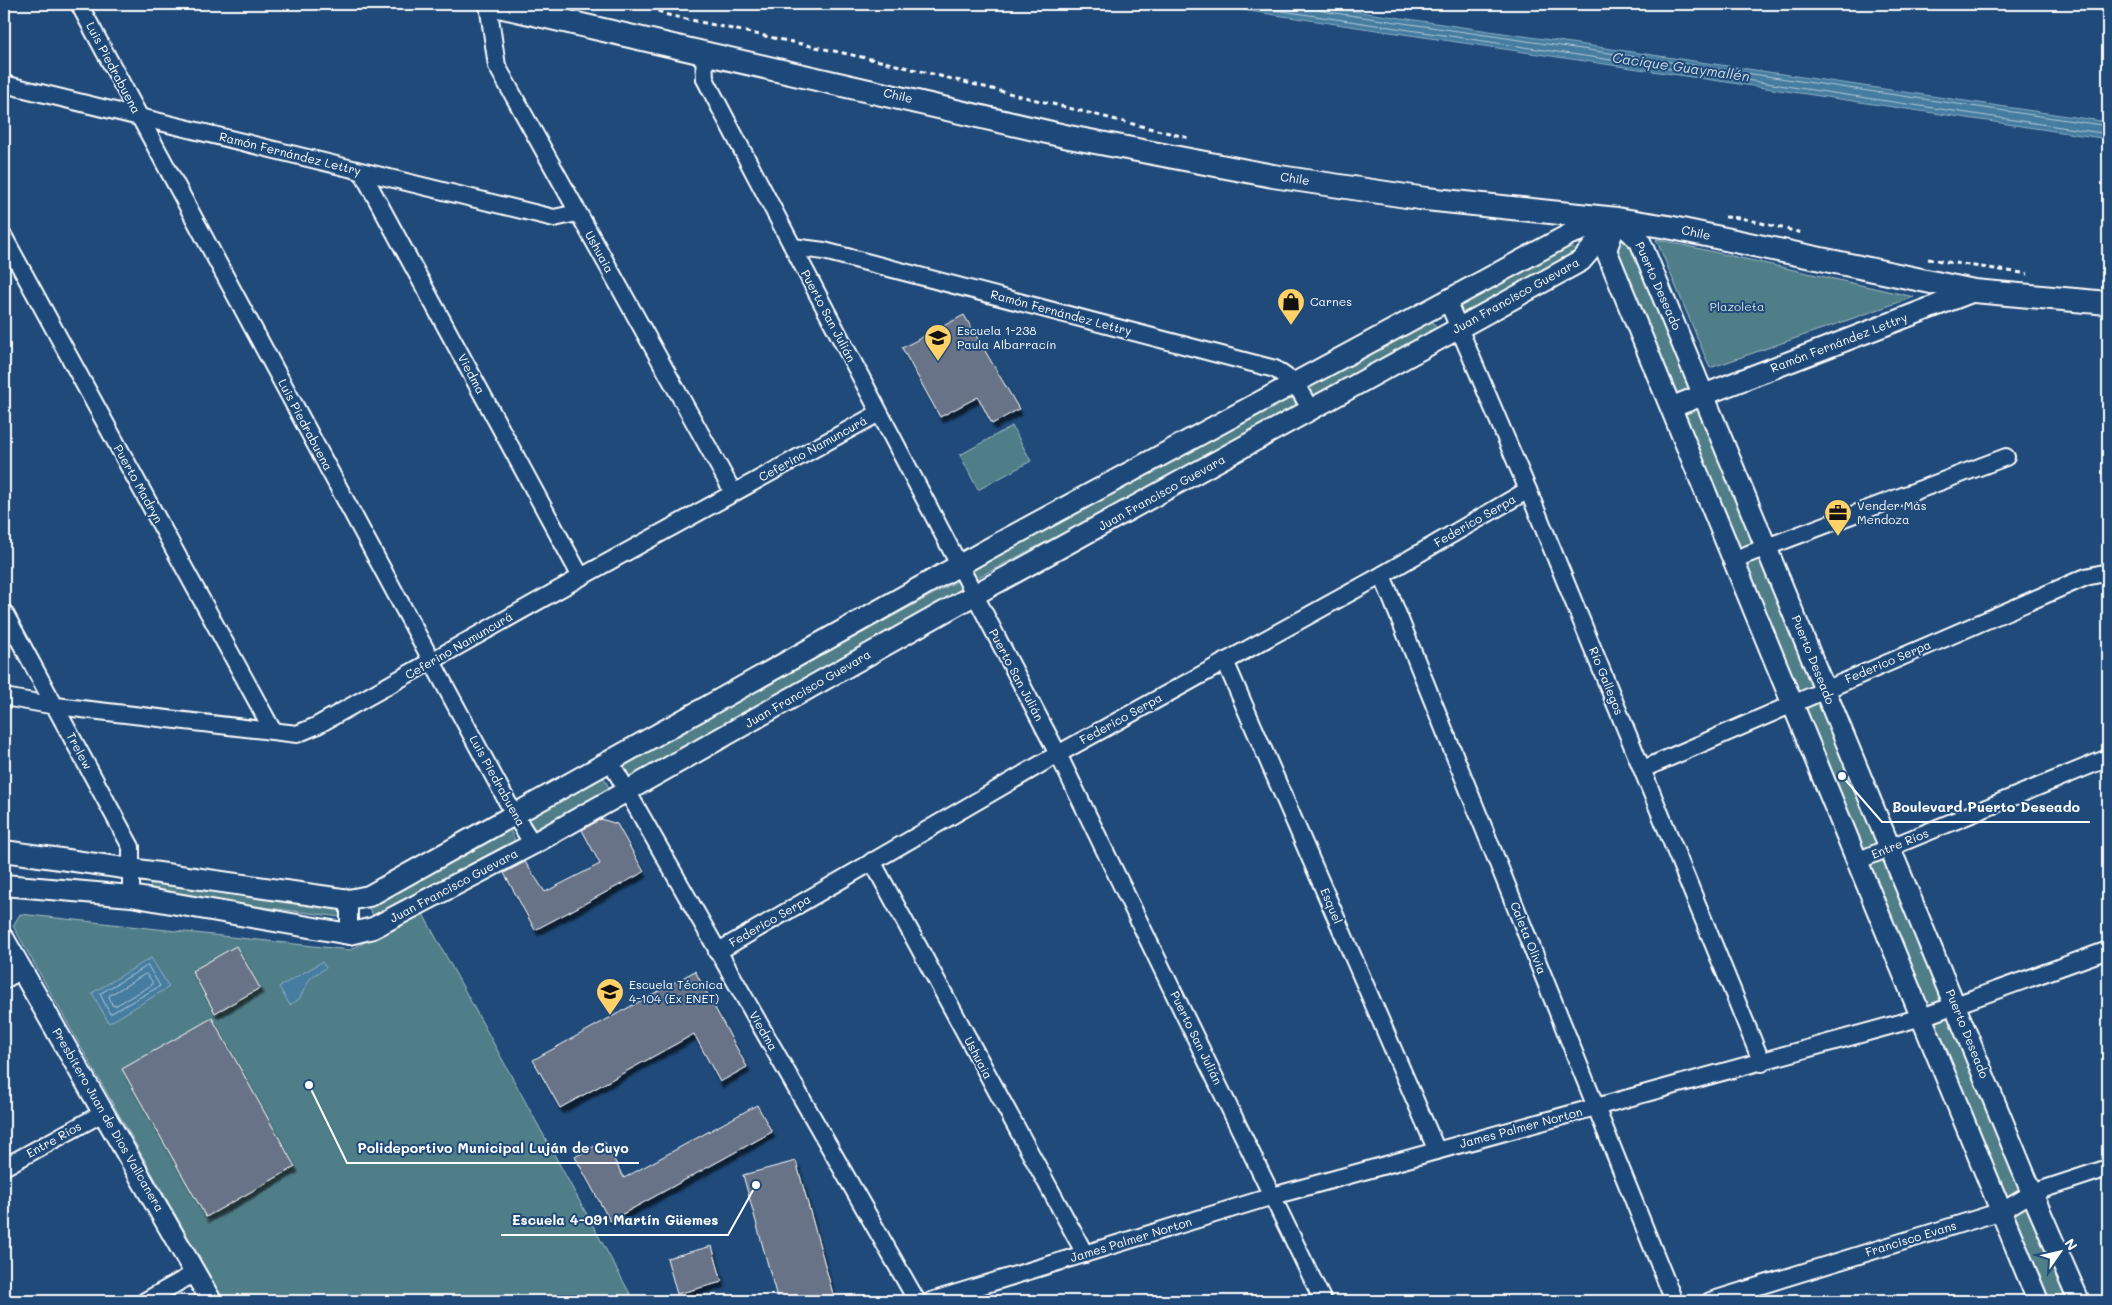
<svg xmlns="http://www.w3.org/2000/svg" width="2112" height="1305" font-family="Mali,sans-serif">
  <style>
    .green { fill: #507e88; stroke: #a8bec4 }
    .water { fill: #447ba0; stroke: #8fb0c6 }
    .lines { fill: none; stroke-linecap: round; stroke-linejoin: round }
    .shore { stroke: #b4cad9; stroke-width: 1 }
    .building { fill: #687388; stroke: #fff; filter: url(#shadow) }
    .minor-casing { stroke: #fff; stroke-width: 20 }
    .tertiary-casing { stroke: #fff; stroke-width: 24 }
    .secondary-casing { stroke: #fff; stroke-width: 26 }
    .path { stroke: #fff; stroke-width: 3; stroke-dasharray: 5 4; stroke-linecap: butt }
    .minor { stroke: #1f4a7a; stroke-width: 16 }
    .tertiary { stroke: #1f4a7a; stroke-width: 20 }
    .secondary { stroke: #1f4a7a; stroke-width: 22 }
    .labels { text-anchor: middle; stroke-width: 4; stroke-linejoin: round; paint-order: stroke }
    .street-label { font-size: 12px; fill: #fff; stroke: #1f4a7a }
    .poi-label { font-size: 12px; fill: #fff; stroke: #1f4a7a; text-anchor: start }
    .park-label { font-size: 12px; fill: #d3dfe1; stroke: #1f4a7a }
    .water-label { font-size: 14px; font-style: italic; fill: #d0dee7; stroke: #1f4a7a }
    .leader { fill: none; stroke: #fff; stroke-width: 2 }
    .callout-dot { fill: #fff; stroke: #1f4a7a; stroke-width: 2 }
    .callout-label { font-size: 14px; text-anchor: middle; font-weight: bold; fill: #fff; stroke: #1f4a7a; stroke-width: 4; stroke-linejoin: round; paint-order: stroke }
  </style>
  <defs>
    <filter id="shadow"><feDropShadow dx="3" dy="5.5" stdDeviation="1" flood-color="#0009"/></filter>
  </defs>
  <rect width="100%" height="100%" fill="#1f4a7a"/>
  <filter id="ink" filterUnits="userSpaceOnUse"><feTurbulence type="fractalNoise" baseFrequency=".02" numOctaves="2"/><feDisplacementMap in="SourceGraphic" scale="10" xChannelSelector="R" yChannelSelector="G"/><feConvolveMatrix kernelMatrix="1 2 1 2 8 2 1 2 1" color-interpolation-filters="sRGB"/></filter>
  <g filter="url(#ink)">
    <g class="green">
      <path d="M 1617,219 L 1640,241 L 2079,1301 L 2038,1301 L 1606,250 Z"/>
      <path d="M 1656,239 L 1914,297 L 1710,368 Z"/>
      <path d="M 1569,240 L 1577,254 L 1458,323 L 1449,307 Z"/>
      <path d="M 1427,313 L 1440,333 L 1312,405 L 1298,382 Z"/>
      <path d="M 1286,389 L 1299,409 L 973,580 L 963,566 Z"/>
      <path d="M 1012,426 L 1031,461 L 978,490 L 960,455 Z"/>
      <path d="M 961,579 L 969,593 L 628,780 L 620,766 Z"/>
      <path d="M 603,776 L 610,790 L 535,830 L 527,817 Z"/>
      <path d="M 509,828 L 516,842 L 376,920 L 368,907 Z"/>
      <path d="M 146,877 L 339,903 L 340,917 L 154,893 Z"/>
      <path d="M 422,912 L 634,1301 L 224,1301 L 13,926 L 20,914 L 350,950 Z"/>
    </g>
    <g class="water">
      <path d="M 1202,4 L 1306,4 L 2108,122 L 2108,139 Z"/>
      <path d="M 151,958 L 169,987 L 109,1023 L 92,993 Z"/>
      <path d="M 322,962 L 326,968 L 311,977 L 299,999 L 290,1005 L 279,987 Z"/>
    </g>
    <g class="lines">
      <g class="shore">
        <path d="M 1235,4 L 2108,134"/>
        <path d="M 1316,4 L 1319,10 L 1328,12 L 2108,126"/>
        <path d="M 148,966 L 160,986 L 110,1014 L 100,994 Z"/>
        <path d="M 146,974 L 152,981 L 152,985 L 115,1006 L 112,1005 L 109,996 Z"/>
      </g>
    </g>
    <g class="building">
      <path d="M 964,315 L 1019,409 L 992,424 L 978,397 L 940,417 L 902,348 Z"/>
      <path d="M 601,819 L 617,824 L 644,872 L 535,930 L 504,873 L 525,862 L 545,892 L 600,864 L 582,830 Z"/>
      <path d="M 236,946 L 260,988 L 215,1013 L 192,971 Z"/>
      <path d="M 695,971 L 747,1067 L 720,1082 L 694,1034 L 560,1108 L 533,1060 Z"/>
      <path d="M 212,1018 L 295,1167 L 206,1217 L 122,1069 Z"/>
      <path d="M 757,1105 L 772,1132 L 610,1221 L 575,1157 L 604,1141 L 624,1178 Z"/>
      <path d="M 796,1161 L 835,1301 L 778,1301 L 743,1175 Z"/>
      <path d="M 712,1246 L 722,1282 L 677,1294 L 667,1258 Z"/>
    </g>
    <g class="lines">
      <defs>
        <g id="minor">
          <path d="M 79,4 L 515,816 L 533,844"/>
          <path d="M 488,4 L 497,66 L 733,492"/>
          <path d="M 704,54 L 705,79 L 1058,754 L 1323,1301"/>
          <path d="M 4,84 L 554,218 L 577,213"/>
          <path d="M 362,172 L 581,577"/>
          <path d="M 4,237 L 273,731"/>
          <path d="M 793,247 L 824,251 L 1275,369 L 1295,383 L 1311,410"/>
          <path d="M 1447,300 L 1528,490 L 1762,1063"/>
          <path d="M 1735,559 L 2006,457"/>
          <path d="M 1382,575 L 1674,1301"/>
          <path d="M 4,612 L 131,847 L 131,896"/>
          <path d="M 1225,661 L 1437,1151"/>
          <path d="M 4,697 L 56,706 L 297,734 L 316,726 L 581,577 L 879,413"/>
          <path d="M 610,761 L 917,1301"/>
          <path d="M 1643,769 L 2086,577 L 2108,572"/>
          <path d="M 872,861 L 1085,1254"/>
          <path d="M 1857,861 L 2108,758"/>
          <path d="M 349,900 L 349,934"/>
          <path d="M 717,952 L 1058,754 L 1382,575 L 1528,490"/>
          <path d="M 4,1167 L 103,1113"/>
          <path d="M 145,1301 L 195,1273"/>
          <path d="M 931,1301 L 1273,1196 L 1922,1017 L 2108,950"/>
          <path d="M 1710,1301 L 2002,1211 L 2032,1193 L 2108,1168"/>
        </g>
        <g id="tertiary">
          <path d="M 1617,219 L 1640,241 L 2032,1193 L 2079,1301"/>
          <path d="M 1614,228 L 1606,250 L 2038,1301"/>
          <path d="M 1672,407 L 1974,291"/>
          <path d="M 4,851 L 349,900 L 369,896 L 990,548 L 1570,234 L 1615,219"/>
          <path d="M 4,885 L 131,896 L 349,934 L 373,928 L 533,844 L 974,595 L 1581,261 L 1617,219"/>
          <path d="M 4,939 L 211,1301"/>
          <path d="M 4,978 L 20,968"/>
        </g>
        <path id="secondary" d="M 490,4 L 1069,137 L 1273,176 L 1426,199 L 1617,219 L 1668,227 L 1974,291 L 2108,303"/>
      </defs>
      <use href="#minor" class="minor-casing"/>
      <use href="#tertiary" class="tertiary-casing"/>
      <use href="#secondary" class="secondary-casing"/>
      <g class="path">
        <path d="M 641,4 L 668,15 L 880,61 L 1189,138"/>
        <path d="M 1725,217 L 1741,218 L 1802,233"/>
        <path d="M 1928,259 L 2028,274"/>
      </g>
      <use href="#minor" class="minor"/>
      <use href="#tertiary" class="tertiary"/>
      <use href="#secondary" class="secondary"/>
    </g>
  </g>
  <defs>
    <symbol id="shop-pin" viewBox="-11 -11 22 30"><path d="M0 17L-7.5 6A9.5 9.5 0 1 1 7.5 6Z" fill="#ffd166" stroke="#1f4a7a"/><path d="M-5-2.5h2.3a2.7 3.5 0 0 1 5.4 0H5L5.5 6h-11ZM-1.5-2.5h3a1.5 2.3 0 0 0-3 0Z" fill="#111"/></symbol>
    <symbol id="school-pin" viewBox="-11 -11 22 30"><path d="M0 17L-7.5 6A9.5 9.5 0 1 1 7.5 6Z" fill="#ffd166" stroke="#1f4a7a"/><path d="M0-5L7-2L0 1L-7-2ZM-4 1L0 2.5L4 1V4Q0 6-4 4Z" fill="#111"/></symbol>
    <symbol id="office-pin" viewBox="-11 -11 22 30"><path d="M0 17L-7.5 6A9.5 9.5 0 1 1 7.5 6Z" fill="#ffd166" stroke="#1f4a7a"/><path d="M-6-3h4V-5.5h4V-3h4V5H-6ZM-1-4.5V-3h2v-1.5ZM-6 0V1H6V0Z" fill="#111"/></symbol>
  </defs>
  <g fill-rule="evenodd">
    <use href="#shop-pin" x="1275" y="286" width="32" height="43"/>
    <use href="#school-pin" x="922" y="322" width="32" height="43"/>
    <use href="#office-pin" x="1822" y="497" width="32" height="43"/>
    <use href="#school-pin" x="594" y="976" width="32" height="43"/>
  </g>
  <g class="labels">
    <g class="street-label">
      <text transform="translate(113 68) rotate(62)" y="4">Luis Piedrabuena</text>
      <text transform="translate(898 96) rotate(13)" y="4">Chile</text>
      <text transform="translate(290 154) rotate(14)" y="4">Ramón Fernández Lettry</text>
      <text transform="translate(1295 179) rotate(9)" y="4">Chile</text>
      <text transform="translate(1696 233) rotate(12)" y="4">Chile</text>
      <text transform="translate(599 252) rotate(61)" y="4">Ushuaia</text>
      <text transform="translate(1658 286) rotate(66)" y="4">Puerto Deseado</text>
      <text transform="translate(1516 296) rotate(-29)" y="4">Juan Francisco Guevara</text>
      <text transform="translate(1061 313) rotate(15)" y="4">Ramón Fernández Lettry</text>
      <text transform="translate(828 316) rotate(62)" y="4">Puerto San Julián</text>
      <text transform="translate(1839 343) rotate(-21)" y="4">Ramón Fernández Lettry</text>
      <text transform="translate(471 374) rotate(62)" y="4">Viedma</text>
      <text transform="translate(305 425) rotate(62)" y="4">Luis Piedrabuena</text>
      <text transform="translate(813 449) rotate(-29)" y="4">Ceferino Namuncurá</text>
      <text transform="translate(138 484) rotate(61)" y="4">Puerto Madryn</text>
      <text transform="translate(1162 493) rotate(-29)" y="4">Juan Francisco Guevara</text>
      <text transform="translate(1475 521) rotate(-30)" y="4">Federico Serpa</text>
      <text transform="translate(459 646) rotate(-30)" y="4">Ceferino Namuncurá</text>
      <text transform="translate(1813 660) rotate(68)" y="4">Puerto Deseado</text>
      <text transform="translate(1888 662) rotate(-23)" y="4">Federico Serpa</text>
      <text transform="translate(1016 675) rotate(62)" y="4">Puerto San Julián</text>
      <text transform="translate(1606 681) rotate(68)" y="4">Río Gallegos</text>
      <text transform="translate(808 689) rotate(-30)" y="4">Juan Francisco Guevara</text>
      <text transform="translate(1121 719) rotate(-29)" y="4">Federico Serpa</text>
      <text transform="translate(79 751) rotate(62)" y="4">Trelew</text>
      <text transform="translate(497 781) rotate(61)" y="4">Luis Piedrabuena</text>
      <text transform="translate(1900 844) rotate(-22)" y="4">Entre Ríos</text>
      <text transform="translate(454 886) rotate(-28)" y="4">Juan Francisco Guevara</text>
      <text transform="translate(1331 906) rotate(67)" y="4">Esquel</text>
      <text transform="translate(770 921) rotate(-30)" y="4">Federico Serpa</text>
      <text transform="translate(1528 938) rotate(68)" y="4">Caleta Olivia</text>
      <text transform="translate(763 1031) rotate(60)" y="4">Viedma</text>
      <text transform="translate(1967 1034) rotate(68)" y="4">Puerto Deseado</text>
      <text transform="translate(1196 1038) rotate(64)" y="4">Puerto San Julián</text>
      <text transform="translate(978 1058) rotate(62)" y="4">Ushuaia</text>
      <text transform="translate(108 1120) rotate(60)" y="4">Presbítero Juan de Dios Vallcanera</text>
      <text transform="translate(1521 1128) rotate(-15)" y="4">James Palmer Norton</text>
      <text transform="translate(54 1140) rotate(-29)" y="4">Entre Ríos</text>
      <text transform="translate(1911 1239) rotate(-17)" y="4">Francisco Evans</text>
      <text transform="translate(1131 1240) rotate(-17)" y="4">James Palmer Norton</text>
    </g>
    <g class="poi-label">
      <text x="1310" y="306">Carnes</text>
      <text x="957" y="335">Escuela 1-238<tspan x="957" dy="14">Paula Albarracín</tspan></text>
      <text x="1857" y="510">Vender Más<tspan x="1857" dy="14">Mendoza</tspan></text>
      <text x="629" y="989">Escuela Técnica<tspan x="629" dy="14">4-104 (Ex ENET)</tspan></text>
    </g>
    <g class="park-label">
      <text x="1737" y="311">Plazoleta</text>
    </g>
    <g class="water-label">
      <text transform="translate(1681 67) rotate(8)" y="5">Cacique Guaymallén</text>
    </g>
  </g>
  <path class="leader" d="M1842 776L1882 822H2090M309 1085L347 1163H639M756 1185L728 1235H501"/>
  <g class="callout-dot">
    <circle cx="1842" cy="776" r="5"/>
    <circle cx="309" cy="1085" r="5"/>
    <circle cx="756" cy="1185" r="5"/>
  </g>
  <g class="callout-label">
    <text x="1986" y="812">Boulevard Puerto Deseado</text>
    <text x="493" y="1153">Polideportivo Municipal Luján de Cuyo</text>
    <text x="615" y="1225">Escuela 4-091 Martín Güemes</text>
  </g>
  <rect width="2112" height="1305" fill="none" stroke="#1f4a7a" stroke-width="20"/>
  <rect x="10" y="10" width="2092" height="1285" fill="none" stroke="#fff" stroke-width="2" filter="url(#ink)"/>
  <g transform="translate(2060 1252) rotate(56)" stroke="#1f4a7a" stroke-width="4" paint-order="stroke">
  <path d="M0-4L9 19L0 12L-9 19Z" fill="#ffffff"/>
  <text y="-8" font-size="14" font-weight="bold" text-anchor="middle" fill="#ffffff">N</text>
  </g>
</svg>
